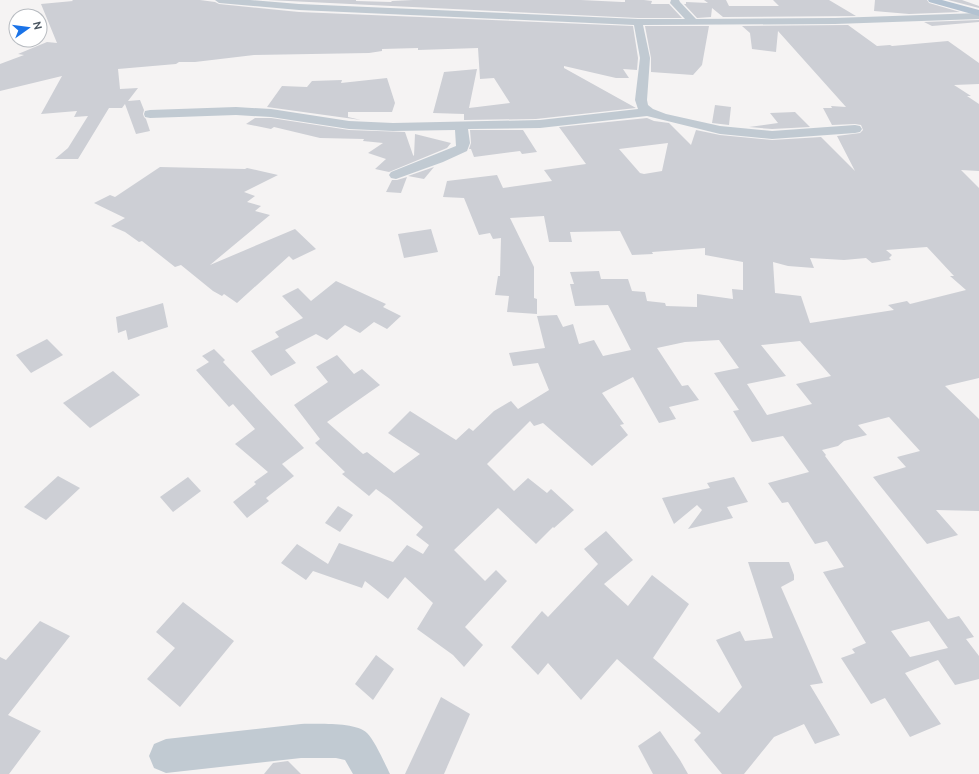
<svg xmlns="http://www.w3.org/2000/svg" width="979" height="774" font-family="Ubuntu,sans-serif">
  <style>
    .building { fill: #cdcfd5; fill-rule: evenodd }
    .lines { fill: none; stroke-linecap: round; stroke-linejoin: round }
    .minor { fill: #c1cad2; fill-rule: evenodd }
    .major { fill: #b3c2d1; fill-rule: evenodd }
  </style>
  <rect width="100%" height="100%" fill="#f5f3f3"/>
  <g class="building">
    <path d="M 72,0 L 200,0 L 215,2 L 219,4 L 299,12 L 633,26 L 638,58 L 637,70 L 623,69 L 629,78 L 616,78 L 564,66 L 564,68 L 636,108 L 536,119 L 464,120 L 464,114 L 433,113 L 444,72 L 477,69 L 469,108 L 510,103 L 494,78 L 480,79 L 478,48 L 418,50 L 418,48 L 382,49 L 382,51 L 369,53 L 254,55 L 195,62 L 179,62 L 176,64 L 118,69 L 120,89 L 138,88 L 128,101 L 140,100 L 144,110 L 143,114 L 144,117 L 146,119 L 150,131 L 136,134 L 125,104 L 122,108 L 109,108 L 78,159 L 55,159 L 68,148 L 88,116 L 74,117 L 77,111 L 41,114 L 62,76 L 0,91 L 0,64 L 24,55 L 18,54 L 47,42 L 57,43 L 41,4 L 73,1 Z"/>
    <path d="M 268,0 L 356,0 L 356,1 L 391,2 L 392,1 L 413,0 L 581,0 L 622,2 L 625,2 L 625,0 L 644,0 L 652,1 L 651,4 L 669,4 L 682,18 L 638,18 Z"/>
    <path d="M 704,0 L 726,0 L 729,6 L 779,6 L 773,0 L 829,0 L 856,16 L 723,17 L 712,8 L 711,17 L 697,18 L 684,4 L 686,4 L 686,2 L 708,3 Z"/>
    <path d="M 875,0 L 927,0 L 929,3 L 960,12 L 909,14 L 874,11 Z"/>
    <path d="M 948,0 L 962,0 L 979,6 L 979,8 Z"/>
    <path d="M 979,20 L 979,22 L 932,26 L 924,22 Z"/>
    <path d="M 848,25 L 877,46 L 890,45 L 892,46 L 948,41 L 979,63 L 979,84 L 954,85 L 971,96 L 967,96 L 979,104 L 979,171 L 961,170 L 979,188 L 979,378 L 945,386 L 979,419 L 979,511 L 936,510 L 958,535 L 927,544 L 873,477 L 906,467 L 897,457 L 920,451 L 889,417 L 858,425 L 867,435 L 844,441 L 838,446 L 822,450 L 826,455 L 825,456 L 948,619 L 959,616 L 974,637 L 966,639 L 979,656 L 979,679 L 955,685 L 938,660 L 905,673 L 941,724 L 910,737 L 885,698 L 871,704 L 841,658 L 855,653 L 852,649 L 866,643 L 823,572 L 844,567 L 827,541 L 815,544 L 788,502 L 782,503 L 768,483 L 809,472 L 783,436 L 752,442 L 733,411 L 739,410 L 714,373 L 739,368 L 719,340 L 685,342 L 657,348 L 682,386 L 688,385 L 699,400 L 669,407 L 676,419 L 659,423 L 633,377 L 602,393 L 624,424 L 620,425 L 628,435 L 592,466 L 543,423 L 534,426 L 530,421 L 487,464 L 514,491 L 528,478 L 547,493 L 551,489 L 574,510 L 554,528 L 553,527 L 536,544 L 498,508 L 454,550 L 485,581 L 496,570 L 507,581 L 465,627 L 483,645 L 464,667 L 453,655 L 417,629 L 433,603 L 405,577 L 388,599 L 365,581 L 362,588 L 313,571 L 306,580 L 281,563 L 297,544 L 328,564 L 339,543 L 393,562 L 407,545 L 423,554 L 429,545 L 416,535 L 423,527 L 390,499 L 376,489 L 369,496 L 342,474 L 345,472 L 315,443 L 320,439 L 294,405 L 328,382 L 316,367 L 337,355 L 354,374 L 362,369 L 380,385 L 327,422 L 363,454 L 367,452 L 394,473 L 420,454 L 388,433 L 410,411 L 456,440 L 469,428 L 473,431 L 494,411 L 511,401 L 518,409 L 549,390 L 538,363 L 513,366 L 509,353 L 545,348 L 537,316 L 557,315 L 563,327 L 573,324 L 579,344 L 594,340 L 603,356 L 631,350 L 608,305 L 575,306 L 570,284 L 574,284 L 570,272 L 599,271 L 601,279 L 628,279 L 632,291 L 645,292 L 647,301 L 665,303 L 666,306 L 697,307 L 697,294 L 733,299 L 732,289 L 743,290 L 743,262 L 705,255 L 705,248 L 652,252 L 653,254 L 632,255 L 620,231 L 570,232 L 572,242 L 549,242 L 544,216 L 510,218 L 534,267 L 534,298 L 537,299 L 537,314 L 507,312 L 509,296 L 495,295 L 498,276 L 500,276 L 501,238 L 493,239 L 490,233 L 479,235 L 464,198 L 443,197 L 447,181 L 497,175 L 503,188 L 552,181 L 544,170 L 586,164 L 559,127 L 647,118 L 654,121 L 669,123 L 691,145 L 696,130 L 720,135 L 772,140 L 821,137 L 855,171 L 837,136 L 860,133 L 863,130 L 861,125 L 855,124 L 832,125 L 823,108 L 832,108 L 831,106 L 846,107 L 778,31 L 776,52 L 752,49 L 750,33 L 742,26 ZM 668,143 L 662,171 L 644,174 L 640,173 L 619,149 ZM 927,247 L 954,276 L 950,276 L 966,290 L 910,304 L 907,301 L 888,305 L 894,310 L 810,323 L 801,296 L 775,293 L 773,262 L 788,266 L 814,268 L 810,258 L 844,260 L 866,258 L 872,263 L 891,260 L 889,258 L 892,255 L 886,250 ZM 800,341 L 831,376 L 796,384 L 812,404 L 767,415 L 747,384 L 786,376 L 761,345 ZM 929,621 L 948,648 L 910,657 L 891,631 Z"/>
    <path d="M 645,26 L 709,26 L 702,65 L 693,75 L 651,72 L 651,58 Z"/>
    <path d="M 387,78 L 395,103 L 392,112 L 348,112 L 348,117 L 361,120 L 267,107 L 282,86 L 307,87 L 312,81 L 342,80 L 341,83 Z"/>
    <path d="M 715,105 L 731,107 L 729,125 L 712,123 Z"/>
    <path d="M 795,112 L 810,127 L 772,129 L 749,127 L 778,123 L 770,113 Z"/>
    <path d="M 255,118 L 271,118 L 349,130 L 405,132 L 413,155 L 414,156 L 415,134 L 451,143 L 447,148 L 389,172 L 375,169 L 386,159 L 368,153 L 383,143 L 363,141 L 364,139 L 320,138 L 274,127 L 271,129 L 246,124 Z"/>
    <path d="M 470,130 L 523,130 L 537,152 L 522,154 L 520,151 L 474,157 L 471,149 L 469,149 L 471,143 Z"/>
    <path d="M 160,167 L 245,169 L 247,168 L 278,175 L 244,192 L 255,196 L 247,202 L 261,206 L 255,211 L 270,215 L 210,265 L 295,229 L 316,249 L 293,260 L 289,256 L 237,303 L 224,294 L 222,296 L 213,291 L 181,265 L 175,267 L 142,241 L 139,242 L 125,232 L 111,226 L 125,218 L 94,203 L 110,195 L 115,197 Z"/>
    <path d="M 434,167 L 424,179 L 408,176 Z"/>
    <path d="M 407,177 L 401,193 L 386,192 L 392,180 L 397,180 Z"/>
    <path d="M 431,229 L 438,252 L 404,258 L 398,234 Z"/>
    <path d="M 336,281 L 386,304 L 383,307 L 401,316 L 387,329 L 374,322 L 360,333 L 345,325 L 327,340 L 316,334 L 285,350 L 296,363 L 271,376 L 251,351 L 279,337 L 275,332 L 303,318 L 282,296 L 298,288 L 311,301 Z"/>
    <path d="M 163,303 L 168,327 L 128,340 L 126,330 L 118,333 L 116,317 Z"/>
    <path d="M 47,339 L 63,355 L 31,373 L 16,355 Z"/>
    <path d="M 214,349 L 225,360 L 223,362 L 304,448 L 282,464 L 294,476 L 266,498 L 269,501 L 247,518 L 233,502 L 256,484 L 254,482 L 268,472 L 235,444 L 255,429 L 233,404 L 229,407 L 196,370 L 209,362 L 202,356 Z"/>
    <path d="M 113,371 L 140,395 L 90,428 L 63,403 Z"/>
    <path d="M 58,476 L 80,488 L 46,520 L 24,507 Z"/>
    <path d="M 188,477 L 201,491 L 173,512 L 160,497 Z"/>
    <path d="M 734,477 L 748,502 L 727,507 L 733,518 L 688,529 L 702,510 L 697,505 L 674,524 L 662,498 L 710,488 L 707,483 Z"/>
    <path d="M 338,506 L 353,515 L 340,532 L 325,523 Z"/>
    <path d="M 606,531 L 633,560 L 604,584 L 628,606 L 652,575 L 689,604 L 653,658 L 719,713 L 742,687 L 716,640 L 740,631 L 745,641 L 773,638 L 748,562 L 789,562 L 794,575 L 794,580 L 781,587 L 823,683 L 810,685 L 840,735 L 815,744 L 804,724 L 774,737 L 744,774 L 722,774 L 694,740 L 701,733 L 617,659 L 581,700 L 548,663 L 538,675 L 511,647 L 542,611 L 548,617 L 598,564 L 584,549 Z"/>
    <path d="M 183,602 L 234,641 L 180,707 L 147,679 L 175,648 L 156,632 Z"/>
    <path d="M 40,621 L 70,636 L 8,715 L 41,731 L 9,774 L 0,774 L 0,657 L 6,660 Z"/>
    <path d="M 376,655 L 394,669 L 373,700 L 355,684 Z"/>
    <path d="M 441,697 L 470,714 L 444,774 L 405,774 Z"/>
    <path d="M 660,731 L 680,760 L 688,774 L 653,774 L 638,746 Z"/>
    <path d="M 288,761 L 301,774 L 264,774 L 273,763 Z"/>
  </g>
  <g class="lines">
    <g class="minor">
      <path d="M 215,0 L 250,0 L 299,4 L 638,19 L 685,19 L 670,3 L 671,0 L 679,0 L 680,2 L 696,19 L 835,18 L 979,13 L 979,19 L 835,24 L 643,25 L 650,58 L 647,100 L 648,105 L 653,109 L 666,114 L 720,126 L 772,131 L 855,125 L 860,126 L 862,129 L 860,132 L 855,133 L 772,139 L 720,134 L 647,116 L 540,128 L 468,129 L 470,143 L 467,151 L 443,162 L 396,179 L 391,178 L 389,175 L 391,172 L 456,146 L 455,130 L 393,131 L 349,129 L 271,117 L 236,115 L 150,118 L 145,117 L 144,114 L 145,111 L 150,110 L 236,107 L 271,109 L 349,121 L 393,123 L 540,120 L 638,109 L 635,100 L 640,58 L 634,25 L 299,10 L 219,3 Z"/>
      <path d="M 301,724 C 317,724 356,722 367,733 C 375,741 385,764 390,774 L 353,774 L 345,760 L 336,758 L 301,758 L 166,773 L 154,768 L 149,756 L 154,744 L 166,739 Z"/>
    </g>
    <path class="major" d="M 928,0 L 942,0 L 979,10 L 979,16 L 929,2 Z"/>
  </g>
  <g transform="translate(28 28) rotate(76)"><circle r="19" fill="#ffffff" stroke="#b7bbc0"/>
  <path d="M0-3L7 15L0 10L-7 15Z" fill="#1a73e8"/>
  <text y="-6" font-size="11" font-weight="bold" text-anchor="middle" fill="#4a5661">N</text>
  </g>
</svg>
